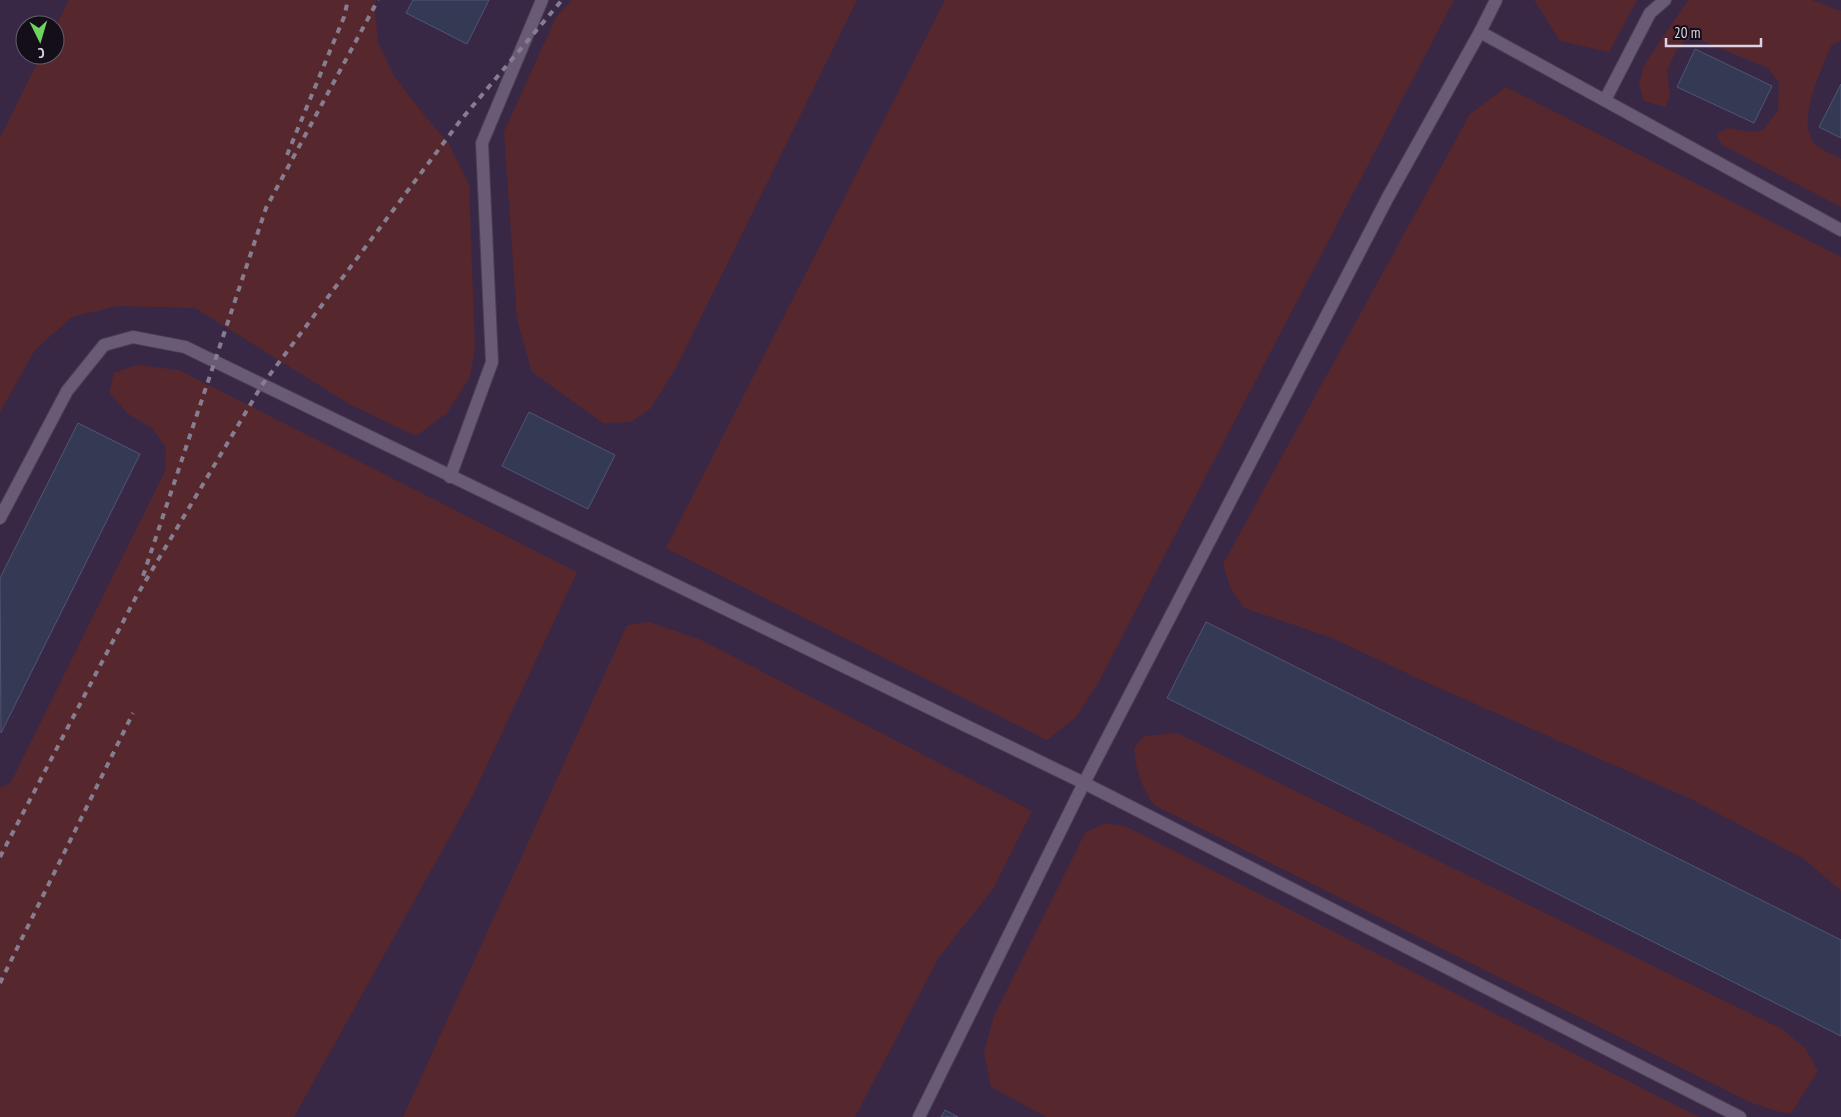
<svg xmlns="http://www.w3.org/2000/svg" width="1841" height="1117" font-family="'PT Sans Narrow',sans-serif">
  <style>
    .built { fill: #382846; fill-rule: evenodd }
    .green { fill: #56272c }
    .building { fill: #343954; stroke: #505673 }
    .lines { fill: none; stroke-linecap: round; stroke-linejoin: round }
    .lane-casing { stroke: #4a3f54; stroke-width: 14 }
    .lane { stroke: #695b76; stroke-width: 12 }
    .rail { stroke: #877d91; stroke-width: 4; stroke-dasharray: 6 6; stroke-linecap: butt }
  </style>
  <rect width="100%" height="100%" fill="#2f223a"/>
  <path class="built" d="M 0,0 L 1841,0 L 1841,1117 L 0,1117 ZM 25,25 L 55,25 L 55,55 L 25,55 Z"/>
  <g class="green">
    <path d="M 69,0 L 376,0 L 375,10 L 378,42 L 394,76 L 420,110 L 449,144 L 469,185 L 475,350 L 470,377 L 447,413 L 416,436 L 351,405 L 195,308 L 118,306 L 72,317 L 35,350 L 0,412 L 0,138 L 41,55 L 55,55 L 55,27 Z"/>
    <path d="M 572,0 L 857,0 L 676,368 L 650,409 L 631,422 L 603,423 L 532,372 L 517,320 L 504,132 L 556,17 Z"/>
    <path d="M 945,0 L 1454,0 L 1098,683 L 1076,717 L 1047,740 L 666,548 Z"/>
    <path d="M 1534,0 L 1637,0 L 1609,52 L 1560,41 Z"/>
    <path d="M 1688,0 L 1812,0 L 1841,11 L 1841,40 L 1831,46 C 1822,69 1796,121 1814,143 C 1820,150 1833,154 1841,159 L 1841,207 L 1722,145 L 1716,134 L 1728,128 L 1752,132 L 1763,130 L 1778,110 L 1779,83 L 1768,68 L 1700,40 L 1685,40 L 1676,51 L 1667,71 L 1670,96 L 1666,107 L 1644,101 L 1639,85 L 1644,65 Z"/>
    <path d="M 1506,87 L 1841,257 L 1841,891 L 1804,859 L 1693,800 L 1430,684 L 1332,638 L 1244,608 L 1231,589 L 1223,564 L 1470,114 Z"/>
    <path d="M 136,365 L 179,370 L 577,572 L 473,795 L 294,1117 L 0,1117 L 0,788 L 11,782 L 165,471 L 166,448 L 152,428 L 128,414 L 109,392 L 114,373 Z"/>
    <path d="M 649,622 L 699,639 L 1032,811 L 993,889 L 939,957 L 855,1117 L 403,1117 L 627,625 Z"/>
    <path d="M 1177,733 L 1782,1029 L 1805,1048 L 1818,1071 L 1791,1113 L 1780,1112 L 1752,1103 L 1154,805 C 1140,784 1137,773 1134,748 L 1144,736 Z"/>
    <path d="M 1104,823 L 1125,826 L 1699,1117 L 1046,1117 L 991,1087 L 984,1052 L 994,1016 L 1085,833 Z"/>
  </g>
  <g class="building">
    <path d="M 413,0 L 489,0 L 467,44 L 406,13 Z"/>
    <path d="M 1695,49 L 1772,86 L 1754,123 L 1677,87 Z"/>
    <path d="M 1841,84 L 1841,138 L 1819,127 Z"/>
    <path d="M 529,412 L 615,455 L 588,509 L 502,466 Z"/>
    <path d="M 78,423 L 140,454 L 1,733 L 0,578 Z"/>
    <path d="M 1206,622 L 1841,940 L 1841,1036 L 1167,698 Z"/>
    <path d="M 945,1110 L 958,1117 L 941,1117 Z"/>
  </g>
  <g class="lines">
    <defs>
      <g id="lane">
        <path d="M 1480,32 L 1841,230"/>
        <path d="M 1605,100 L 1650,13 L 1665,0"/>
        <path d="M 450,477 L 492,362 L 482,143 L 542,0"/>
        <path d="M 0,518 L 67,391 L 104,345 L 133,337 L 185,347 L 1084,783 L 1740,1117"/>
        <path d="M 919,1117 L 1084,783 L 1388,197 L 1480,32 L 1496,0"/>
      </g>
    </defs>
    <use href="#lane" class="lane-casing"/>
    <use href="#lane" class="lane"/>
    <g class="rail">
      <path d="M 287,155 L 344,17 L 348,0"/>
      <path d="M 143,576 L 266,208 L 378,0"/>
      <path d="M 0,857 L 136,597 L 262,385 L 460,121 L 562,0"/>
      <path d="M 0,983 L 133,713"/>
    </g>
  </g>
  <g transform="translate(40 40) rotate(175)"><circle r="24" fill="#140e19" stroke="#645d6b"/>
  <path d="M0-4L9 19L0 12L-9 19Z" fill="#6fd35f"/>
  <text y="-8" font-size="14" font-weight="bold" text-anchor="middle" fill="#dcd4e5">С</text>
  </g>
  <path d="M1666 38v8h95v-8" fill="none" stroke="#dcd4e5" stroke-width="2.5"/>
  <text x="1674" y="38" font-size="15" fill="#dcd4e5" stroke="#140e19" stroke-width="4" paint-order="stroke">20 m</text>
</svg>
